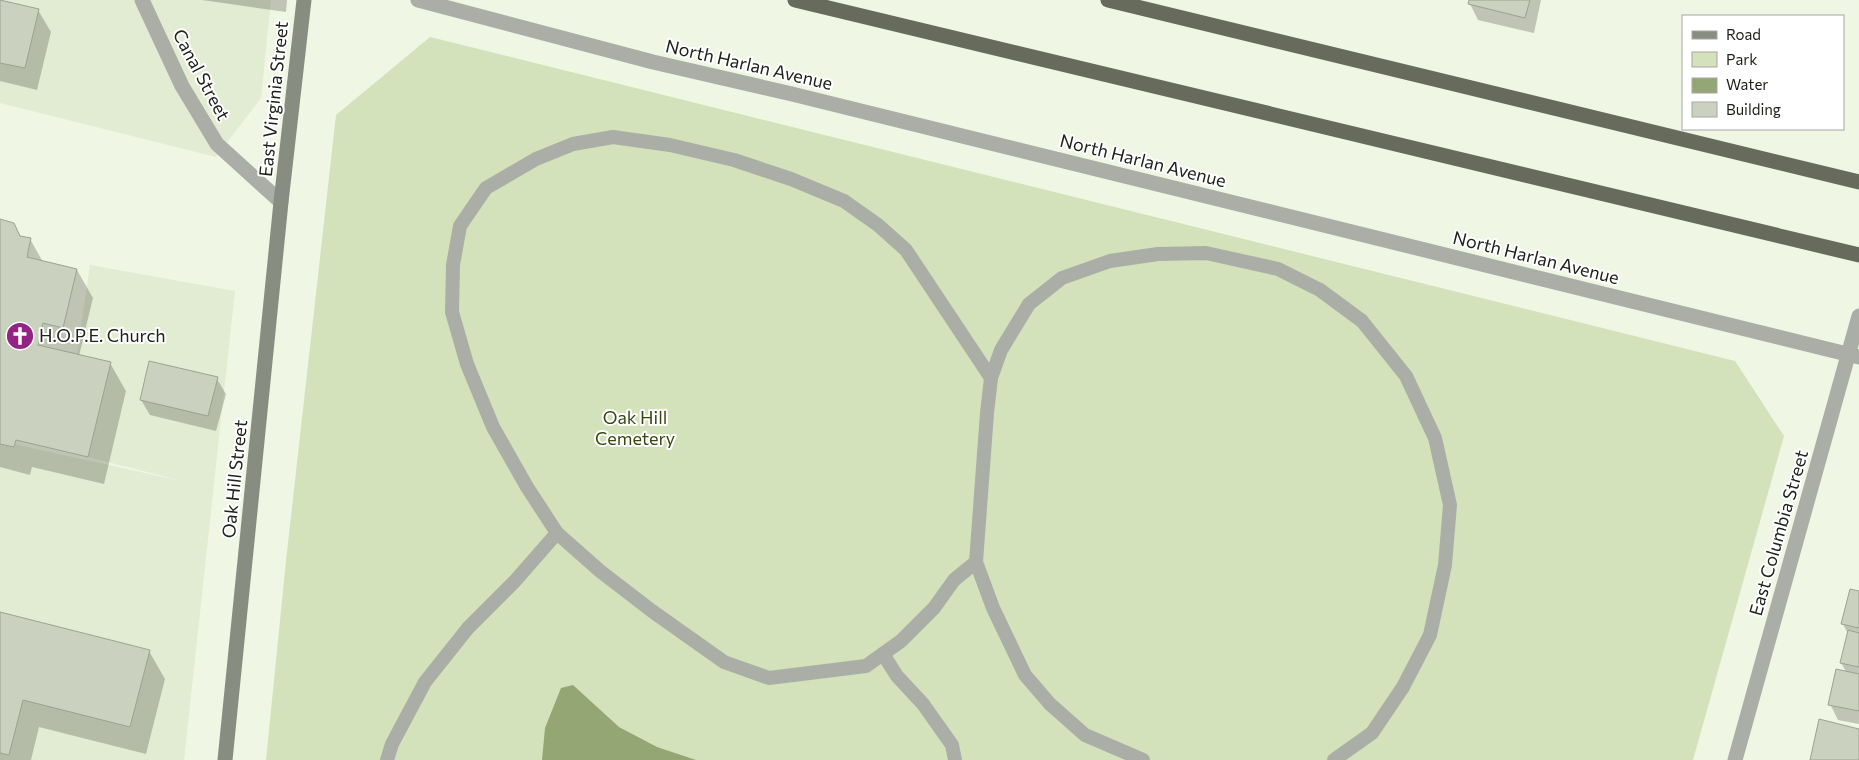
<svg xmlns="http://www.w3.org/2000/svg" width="1859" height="760" font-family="Commissioner,sans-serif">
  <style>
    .built { fill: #e2ecd2 }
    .green { fill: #d3e2ba }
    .water { fill: #95a675 }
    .shadow { fill: #0003 }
    .building { fill: #cad1bf; stroke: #9ca291 }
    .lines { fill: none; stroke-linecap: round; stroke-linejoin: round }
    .service { stroke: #abaea6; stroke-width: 14 }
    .minor { stroke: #abaea6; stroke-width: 15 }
    .tertiary { stroke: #abaea6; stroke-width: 15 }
    .secondary { stroke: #888d81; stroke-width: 15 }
    .trunk { stroke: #666b5c; stroke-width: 15 }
    .labels { text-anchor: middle; stroke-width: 4; stroke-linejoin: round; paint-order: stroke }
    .street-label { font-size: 18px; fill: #20231c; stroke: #fff }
    .poi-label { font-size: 18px; fill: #20231c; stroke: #fff; text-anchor: start }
    .park-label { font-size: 18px; fill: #374710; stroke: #fff }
  </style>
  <rect width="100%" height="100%" fill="#eff6e3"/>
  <g class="built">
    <path d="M 0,0 L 271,0 L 261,98 L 216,157 L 0,103 Z"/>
    <path d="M 90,265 L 235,291 L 184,760 L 0,760 L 0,441 L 186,482 L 88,457 L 111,362 L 77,354 Z"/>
  </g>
  <path class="green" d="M 430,37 L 1735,361 L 1784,436 L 1693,760 L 266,760 L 286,561 L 336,115 Z"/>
  <path class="water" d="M 573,685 L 619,727 L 657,747 L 696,760 L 542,760 L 545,728 L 561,688 Z"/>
  <g class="shadow">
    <path d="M 202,0 L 287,0 L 286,12 Z"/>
    <path d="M 1471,0 L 1541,0 L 1534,33 L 1478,20 L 1470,4 Z"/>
    <path d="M 0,1 L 38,10 L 51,32 L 37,90 L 0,81 Z"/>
    <path d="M 0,221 L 13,224 L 21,237 L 30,239 L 43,262 L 77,270 L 93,298 L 79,356 L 110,363 L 126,391 L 104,484 L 32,467 L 30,475 L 0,467 Z"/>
    <path d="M 217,379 L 226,394 L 216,431 L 150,415 L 141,400 Z"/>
    <path d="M 1859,593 L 1859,724 L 1838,720 L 1830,704 L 1847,673 L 1841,663 L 1848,634 L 1843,624 Z"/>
    <path d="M 0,614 L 149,651 L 165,679 L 146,754 L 39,727 L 31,760 L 0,760 Z"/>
  </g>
  <g class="building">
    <path d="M 0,0 L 39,9 L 25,68 L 0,63 Z"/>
    <path d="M 1469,0 L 1530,0 L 1525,18 L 1468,4 Z"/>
    <path d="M 0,219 L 14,223 L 20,236 L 31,238 L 27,257 L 77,269 L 63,328 L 43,323 L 38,345 L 111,362 L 88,457 L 16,440 L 14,447 L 0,444 Z"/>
    <path d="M 149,361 L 218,377 L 208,416 L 140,400 Z"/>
    <path d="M 1850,589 L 1859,591 L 1859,628 L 1841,624 Z"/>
    <path d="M 0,612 L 150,650 L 130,727 L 23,700 L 9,755 L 0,753 Z"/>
    <path d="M 1848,630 L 1859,633 L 1859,667 L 1840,663 Z"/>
    <path d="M 1836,669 L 1859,674 L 1859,711 L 1828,705 Z"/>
    <path d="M 1819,719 L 1859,729 L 1859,760 L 1810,760 Z"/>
  </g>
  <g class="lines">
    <g class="service">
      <path d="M 976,562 L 954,580 L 934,608 L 901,641 L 866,666 L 769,678 L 724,662 L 652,611 L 600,571 L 557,533 L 527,487 L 493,427 L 467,364 L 452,312 L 453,265 L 460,226 L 486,188 L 536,159 L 573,144 L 613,137 L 670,145 L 734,160 L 791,179 L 844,201 L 878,225 L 906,250 L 991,378"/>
      <path d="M 883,654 L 897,676 L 923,704 L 952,745 L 955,760"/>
      <path d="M 387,760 L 392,744 L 425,682 L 468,628 L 515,581 L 557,533"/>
      <path d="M 1143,760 L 1085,735 L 1050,704 L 1025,675 L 993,608 L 976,562 L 987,413 L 991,378 L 1001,350 L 1029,304 L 1062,278 L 1110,261 L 1158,254 L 1206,253 L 1278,269 L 1320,290 L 1362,321 L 1406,376 L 1435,438 L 1450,505 L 1445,565 L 1430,635 L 1403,687 L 1372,733 L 1334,760"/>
    </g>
    <g class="minor">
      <path d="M 142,0 L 182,86 L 217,144 L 281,202"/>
      <path d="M 418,0 L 653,62 L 792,94 L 1859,357"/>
    </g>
    <path class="tertiary" d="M 1735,760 L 1859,316"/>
    <path class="secondary" d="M 225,760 L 281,202 L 304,0"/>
    <g class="trunk">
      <path d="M 795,0 L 1859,255"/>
      <path d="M 1108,0 L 1859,182"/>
    </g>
  </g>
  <defs>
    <symbol id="church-disc" viewBox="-11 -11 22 22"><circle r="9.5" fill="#932484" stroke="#fff"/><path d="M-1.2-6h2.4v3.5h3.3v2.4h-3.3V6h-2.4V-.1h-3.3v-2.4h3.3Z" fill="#fff"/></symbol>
  </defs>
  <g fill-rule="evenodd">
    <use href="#church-disc" x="4" y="320" width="32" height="32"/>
  </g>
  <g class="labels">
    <g class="street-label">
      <text transform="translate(749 65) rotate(13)" y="6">North Harlan Avenue</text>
      <text transform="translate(201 75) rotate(62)" y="6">Canal Street</text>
      <text transform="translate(274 99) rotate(-84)" y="6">East Virginia Street</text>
      <text transform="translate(1143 161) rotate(14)" y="6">North Harlan Avenue</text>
      <text transform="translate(1536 258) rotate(14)" y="6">North Harlan Avenue</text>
      <text transform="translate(235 479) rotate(-84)" y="6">Oak Hill Street</text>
      <text transform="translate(1779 533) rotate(-74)" y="6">East Columbia Street</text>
    </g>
    <g class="poi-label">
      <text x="39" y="342">H.O.P.E. Church</text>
    </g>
    <g class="park-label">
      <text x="635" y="424">Oak Hill<tspan x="635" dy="21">Cemetery</tspan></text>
    </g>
  </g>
  <rect x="1682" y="15" width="162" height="115" fill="#ffffff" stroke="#a6a7a4"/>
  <rect x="1692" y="31" width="25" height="8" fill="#888d81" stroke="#a6a7a4"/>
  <text x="1726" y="40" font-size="15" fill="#20231c">Road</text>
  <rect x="1692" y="52" width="25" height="15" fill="#d3e2ba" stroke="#a6a7a4"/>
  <text x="1726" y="65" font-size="15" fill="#20231c">Park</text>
  <rect x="1692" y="78" width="25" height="15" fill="#95a675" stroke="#a6a7a4"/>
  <text x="1726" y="90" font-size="15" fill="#20231c">Water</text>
  <rect x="1692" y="102" width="25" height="15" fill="#cad1bf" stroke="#a6a7a4"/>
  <text x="1726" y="115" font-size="15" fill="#20231c">Building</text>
</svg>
